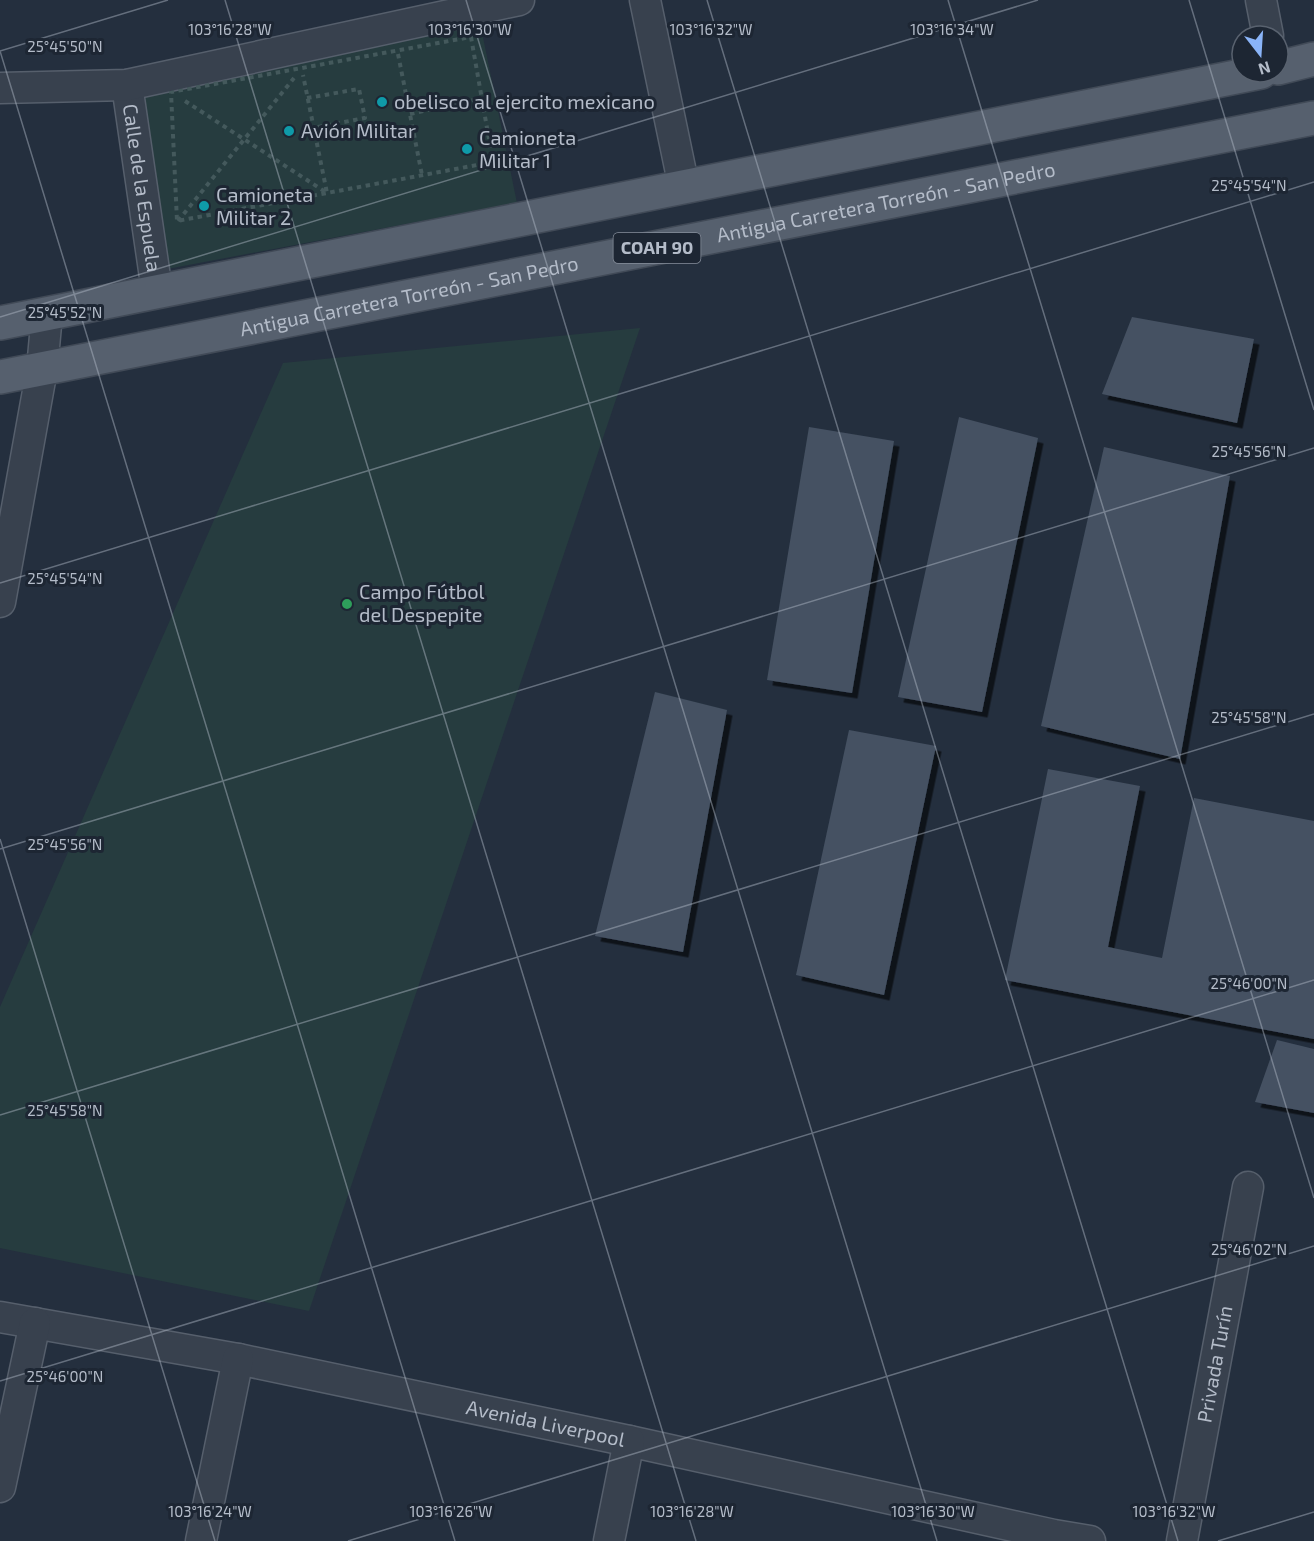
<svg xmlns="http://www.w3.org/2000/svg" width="1314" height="1541" font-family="'Exo 2',sans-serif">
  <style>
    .green { fill: #263c3f }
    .building { fill: #455162; filter: url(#shadow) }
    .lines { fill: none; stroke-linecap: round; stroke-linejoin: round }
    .minor-casing { stroke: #565f6c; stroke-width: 33 }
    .major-casing { stroke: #414a57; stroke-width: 36 }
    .path { stroke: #44595c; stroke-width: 4; stroke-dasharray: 4.5 4.5; stroke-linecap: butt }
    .minor { stroke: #38414e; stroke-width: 30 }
    .major { stroke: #56606e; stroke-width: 33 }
    .ticks { fill: none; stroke: #b4bcc9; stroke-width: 1.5; stroke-opacity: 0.45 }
    .culture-dot { fill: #0f9aa8; stroke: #1d2633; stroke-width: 2 }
    .leisure-dot { fill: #2e9e5b; stroke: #1d2633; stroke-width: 2 }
    .labels { text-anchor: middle; stroke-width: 6; stroke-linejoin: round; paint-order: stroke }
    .shield { fill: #1d2633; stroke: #878f9c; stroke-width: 1.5 }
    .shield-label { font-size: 18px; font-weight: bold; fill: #b4bcc9 }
    .poi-label { font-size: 20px; fill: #b4bcc9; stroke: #1d2633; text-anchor: start }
    .street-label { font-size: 20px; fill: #b4bcc9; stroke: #1d2633 }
    .ticks-label { font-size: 15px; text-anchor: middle; fill: #b4bcc9; stroke: #1d2633; stroke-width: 6; stroke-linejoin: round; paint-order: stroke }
  </style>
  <defs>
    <filter id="shadow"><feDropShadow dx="5.5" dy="5.5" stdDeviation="0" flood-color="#0009"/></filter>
  </defs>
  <rect width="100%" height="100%" fill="#242f3e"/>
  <g class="green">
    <path d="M 478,13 L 517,203 L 162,270 L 138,95 Z"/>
    <path d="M 640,328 L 309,1311 L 0,1248 L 0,1007 L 283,363 Z"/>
  </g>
  <g class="building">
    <path d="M 1132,317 L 1254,339 L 1237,423 L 1102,394 Z"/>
    <path d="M 959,417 L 1038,438 L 982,712 L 898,697 Z"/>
    <path d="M 809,427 L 894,441 L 852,693 L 767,680 Z"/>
    <path d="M 1104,447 L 1230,476 L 1180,759 L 1041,726 Z"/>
    <path d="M 655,692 L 727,710 L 683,952 L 595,936 Z"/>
    <path d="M 849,730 L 936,746 L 884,995 L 796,975 Z"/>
    <path d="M 1048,769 L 1140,786 L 1108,947 L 1162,958 L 1194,798 L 1314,821 L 1314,1039 L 1005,980 Z"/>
    <path d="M 1277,1040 L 1314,1049 L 1314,1113 L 1255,1102 Z"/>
  </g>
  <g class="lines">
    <defs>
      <g id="minor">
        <path d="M 645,0 L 684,187"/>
        <path d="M 1261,0 L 1268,36"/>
        <path id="s1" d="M 127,85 L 157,291"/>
        <path d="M 0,88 L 127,85 L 519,0"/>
        <path d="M 0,602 L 42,369 L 47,314"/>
        <path id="s2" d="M 0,1317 L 238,1359 L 629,1441 L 1054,1535 L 1090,1541"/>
        <path d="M 0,1487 L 35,1323"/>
        <path d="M 201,1541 L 238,1359"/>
        <path d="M 609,1541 L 629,1441"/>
        <path id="s3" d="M 1182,1541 L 1248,1187"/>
      </g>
      <g id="major">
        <path d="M 1278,68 L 1314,59"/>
        <path d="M 0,323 L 1261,72"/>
        <path id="s4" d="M 0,377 L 1314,118"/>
      </g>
    </defs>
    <use href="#minor" class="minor-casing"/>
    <use href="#major" class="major-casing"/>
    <g class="path">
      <path d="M 471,37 L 493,162 L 177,221 L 171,92 Z"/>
      <path d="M 398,54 L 422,175"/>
      <path d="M 307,98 L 359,89 L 365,118 L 313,128"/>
      <path d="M 185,101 L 327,193 L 303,75"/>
      <path d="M 410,114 L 482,98"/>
      <path d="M 178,221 L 294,78"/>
    </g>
    <use href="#minor" class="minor"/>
    <use href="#major" class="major"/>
  </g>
  <path class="ticks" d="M 225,0 L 696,1541M 466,0 L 937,1541M 707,0 L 1178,1541M 948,0 L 1314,1198M 1189,0 L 1314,410M 0,51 L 455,1541M 0,51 L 168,0M 0,317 L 1038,0M 0,583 L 1314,182M 0,839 L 215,1541M 0,849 L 1314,448M 0,1115 L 1314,714M 0,1381 L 1314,980M 348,1541 L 1314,1246M 1218,1541 L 1314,1512"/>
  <g class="culture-dot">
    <circle cx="382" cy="102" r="6"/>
    <circle cx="289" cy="131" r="6"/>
    <circle cx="467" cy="149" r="6"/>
    <circle cx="204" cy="206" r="6"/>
  </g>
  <circle class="leisure-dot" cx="347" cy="604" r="6"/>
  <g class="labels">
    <rect class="shield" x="613.5" y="233" width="87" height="30" rx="4.5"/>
    <g class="shield-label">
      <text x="657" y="254">COAH 90</text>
    </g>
    <g class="poi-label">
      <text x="394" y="109">obelisco al ejercito mexicano</text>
      <text x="301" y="138">Avión Militar</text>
      <text x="479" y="145">Camioneta<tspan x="479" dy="23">Militar 1</tspan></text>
      <text x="216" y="202">Camioneta<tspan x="216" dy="23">Militar 2</tspan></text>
      <text x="359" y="599">Campo Fútbol<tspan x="359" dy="23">del Despepite</tspan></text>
    </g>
    <g class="street-label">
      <text dy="7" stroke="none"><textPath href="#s1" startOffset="104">Calle de la Espuela</textPath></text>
      <text dy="7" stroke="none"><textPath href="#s4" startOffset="903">Antigua Carretera Torreón - San Pedro</textPath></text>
      <text dy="7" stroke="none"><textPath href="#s4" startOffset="417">Antigua Carretera Torreón - San Pedro</textPath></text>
      <text dy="7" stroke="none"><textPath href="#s3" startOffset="180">Privada Turín</textPath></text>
      <text dy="7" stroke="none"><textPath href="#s2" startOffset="556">Avenida Liverpool</textPath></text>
    </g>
  </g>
  <g class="ticks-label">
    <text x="230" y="35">103°16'28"W</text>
    <text x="470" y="35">103°16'30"W</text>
    <text x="711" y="35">103°16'32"W</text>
    <text x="952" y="35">103°16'34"W</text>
    <text x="65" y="52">25°45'50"N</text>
    <text x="1249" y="191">25°45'54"N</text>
    <text x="65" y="318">25°45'52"N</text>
    <text x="1249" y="457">25°45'56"N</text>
    <text x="65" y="584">25°45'54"N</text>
    <text x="1249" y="723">25°45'58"N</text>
    <text x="65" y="850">25°45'56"N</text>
    <text x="1249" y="989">25°46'00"N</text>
    <text x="65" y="1116">25°45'58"N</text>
    <text x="1249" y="1255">25°46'02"N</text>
    <text x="65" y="1382">25°46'00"N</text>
    <text x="210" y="1517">103°16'24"W</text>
    <text x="451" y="1517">103°16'26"W</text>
    <text x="692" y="1517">103°16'28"W</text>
    <text x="933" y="1517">103°16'30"W</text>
    <text x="1174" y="1517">103°16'32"W</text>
  </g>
  <g transform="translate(1260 54) rotate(163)"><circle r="28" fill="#1d2633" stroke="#59626f" stroke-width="1.5"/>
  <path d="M0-4.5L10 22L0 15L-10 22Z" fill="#8ab4f8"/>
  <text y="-9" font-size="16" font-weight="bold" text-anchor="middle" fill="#b4bcc9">N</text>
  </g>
</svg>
